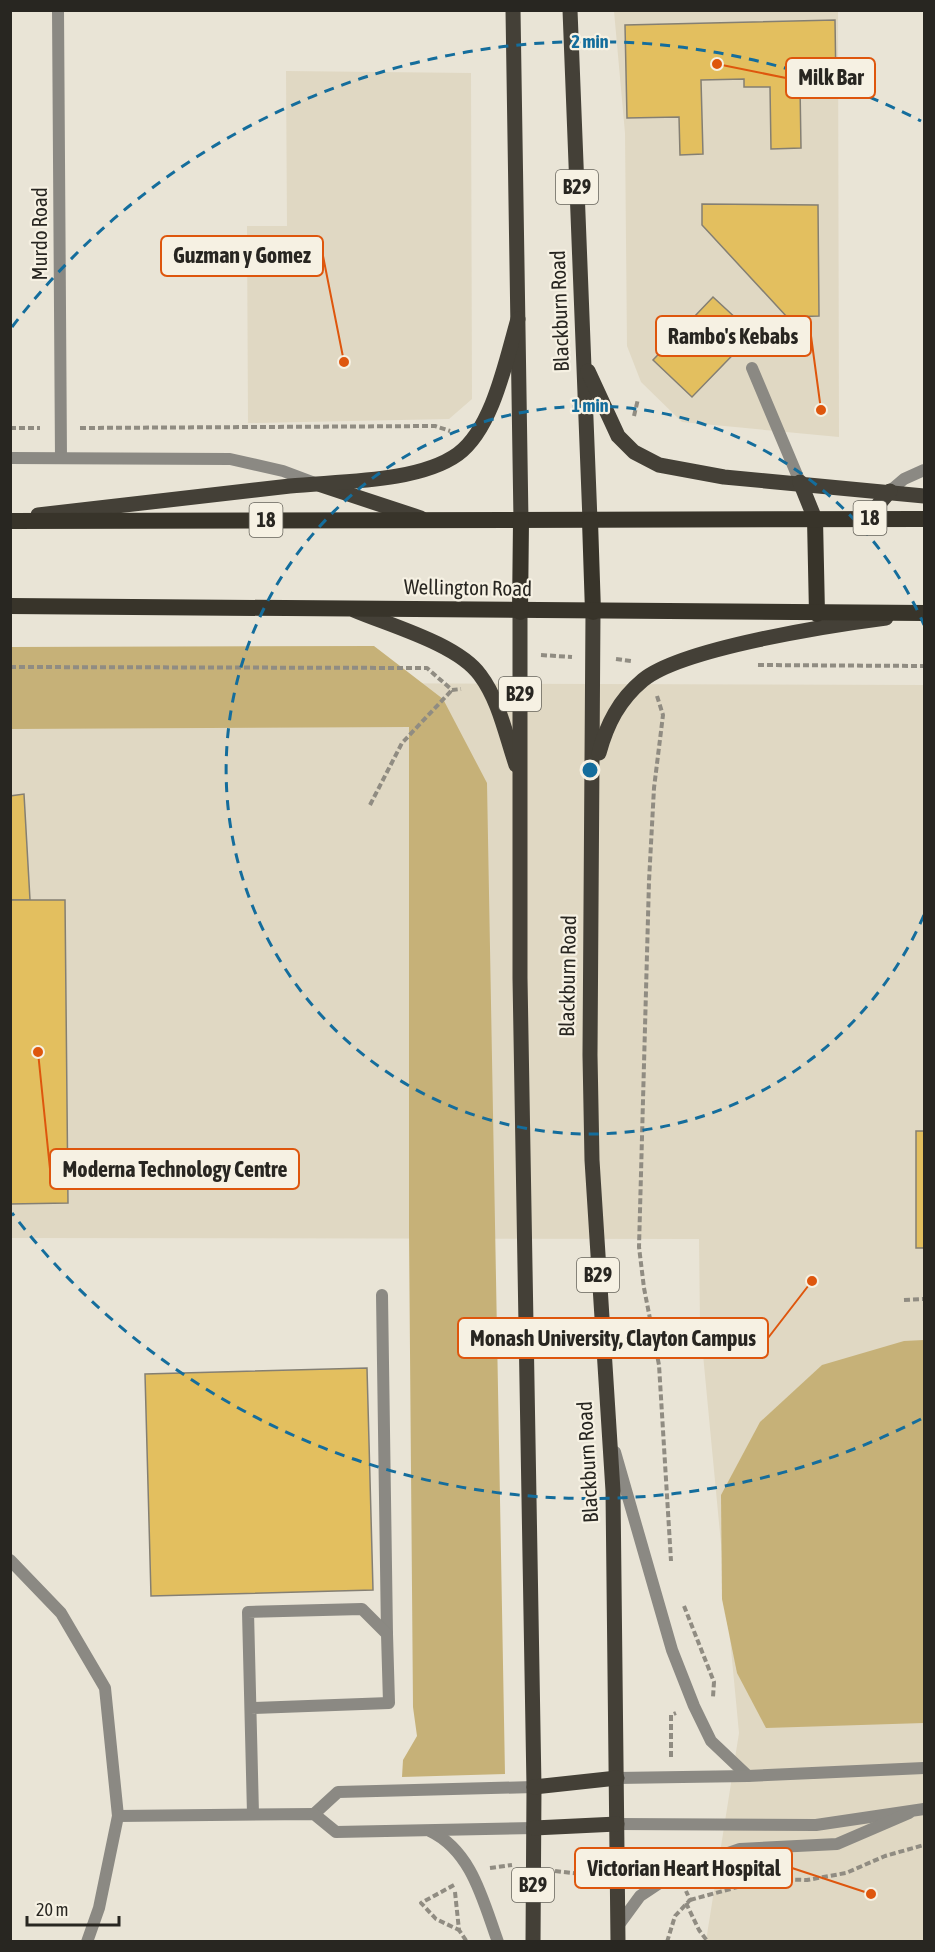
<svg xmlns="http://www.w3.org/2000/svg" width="935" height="1952" font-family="'Asap Condensed',sans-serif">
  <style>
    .built { fill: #e0d8c3 }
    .green { fill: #c6b178 }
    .building { fill: #e3bf5f; stroke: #847f73; stroke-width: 1.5 }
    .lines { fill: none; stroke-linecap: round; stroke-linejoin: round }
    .path { stroke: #908c82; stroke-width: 4; stroke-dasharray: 6 3; stroke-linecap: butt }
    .service { stroke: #8b8983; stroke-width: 12 }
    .minor { stroke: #8b8983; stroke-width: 12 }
    .primary { stroke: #444037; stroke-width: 15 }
    .trunk { stroke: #38342a; stroke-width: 16 }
    .ring { fill: none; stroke: #146d9c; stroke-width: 3; stroke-dasharray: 10 8 }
    .labels { text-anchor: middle; stroke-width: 4.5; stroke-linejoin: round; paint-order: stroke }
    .shield { fill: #f6f1e3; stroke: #66635b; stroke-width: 1.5 }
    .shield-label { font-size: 20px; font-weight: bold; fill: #282621 }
    .street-label { font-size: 21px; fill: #282621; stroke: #f6f1e3 }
    .centre { fill: #146d9c; stroke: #f6f1e3; stroke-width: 3 }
    .ring-label { font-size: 18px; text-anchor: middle; font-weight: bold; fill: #146d9c; stroke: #f6f1e3; stroke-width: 4.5; stroke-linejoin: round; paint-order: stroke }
    .leader { fill: none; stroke: #de560d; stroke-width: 2 }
    .callout-dot { fill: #de560d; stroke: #f6f1e3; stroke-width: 2 }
    .callout { fill: #f6f1e3; stroke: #de560d; stroke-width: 2 }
    .callout-label { font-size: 22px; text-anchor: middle; font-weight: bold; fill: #282621 }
  </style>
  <rect width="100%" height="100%" fill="#e9e4d6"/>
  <g class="built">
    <path d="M 614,11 L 838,11 L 839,437 L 682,422 L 641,382 L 627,346 L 625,133 Z"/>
    <path d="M 286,71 L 471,73 L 472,399 L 449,419 L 248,423 L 247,226 L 287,226 Z"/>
    <path d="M 11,682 L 924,685 L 924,1941 L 706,1941 L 739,1733 L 700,1323 L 699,1239 L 11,1238 Z"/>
  </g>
  <g class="green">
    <path d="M 374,646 L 443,699 L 487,783 L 505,1774 L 402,1777 L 403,1760 L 417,1736 L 413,1707 L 409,1233 L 409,727 L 11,729 L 11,647 Z"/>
    <path d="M 924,1340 L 924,1723 L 766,1728 L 737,1673 L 722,1599 L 721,1495 L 760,1422 L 822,1365 L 904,1341 Z"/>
  </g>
  <g class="building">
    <path d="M 835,20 L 836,86 L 800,86 L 801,148 L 771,149 L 770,87 L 744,87 L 744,79 L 701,80 L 703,154 L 680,155 L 679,117 L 627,118 L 625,25 Z"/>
    <path d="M 702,204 L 818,205 L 819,316 L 787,317 L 702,225 Z"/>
    <path d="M 713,297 L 753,334 L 692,397 L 653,360 Z"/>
    <path d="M 24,794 L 30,900 L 10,900 L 10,796 Z"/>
    <path d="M 10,900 L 65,900 L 68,1203 L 10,1204 Z"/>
    <path d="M 924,1108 L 924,1271 L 924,1248 L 916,1248 L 916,1131 L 924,1131 Z"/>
    <path d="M 367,1368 L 373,1590 L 151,1596 L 145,1374 Z"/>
  </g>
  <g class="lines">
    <g class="path">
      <path d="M 634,416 L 638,399"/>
      <path d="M 10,428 L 40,428"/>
      <path d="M 80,428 L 435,426 L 450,431"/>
      <path d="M 541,655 L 572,657"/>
      <path d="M 616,659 L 631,661"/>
      <path d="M 758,665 L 924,666"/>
      <path d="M 10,667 L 427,668 L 452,690 L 461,689"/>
      <path d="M 657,696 L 663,715 L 654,788 L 649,881 L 639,1247 L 644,1288 L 659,1365 L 671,1561"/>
      <path d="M 370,805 L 402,743 L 452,690"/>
      <path d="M 904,1300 L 924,1299"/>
      <path d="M 684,1606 L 714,1682 L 713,1697"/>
      <path d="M 671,1757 L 671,1715 L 676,1713"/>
      <path d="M 640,1860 L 662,1853"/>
      <path d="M 490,1868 L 512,1865"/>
      <path d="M 555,1871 L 582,1874 L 595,1873"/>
      <path d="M 454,1885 L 421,1903 L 436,1919 L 459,1930"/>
      <path d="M 455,1892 L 459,1930 L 467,1942"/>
      <path d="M 690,1900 L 767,1879 L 807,1880 L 846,1873 L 885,1856 L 924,1845"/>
      <path d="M 686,1903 L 699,1930 L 708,1942"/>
      <path d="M 667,1942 L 675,1916 L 690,1900 L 686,1891"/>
    </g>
    <g class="service">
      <path d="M 752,368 L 800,482"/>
      <path d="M 382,1295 L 387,1634"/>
      <path d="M 615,1452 L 672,1650 L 694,1706 L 711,1741 L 748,1776"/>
      <path d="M 10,1560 L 61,1613 L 105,1688 L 118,1816 L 99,1908 L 87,1942"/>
      <path d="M 251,1708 L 389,1703 L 387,1634 L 362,1609 L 248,1612 L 253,1814"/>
      <path d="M 617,1778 L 748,1776 L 924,1768"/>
      <path d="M 314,1814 L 338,1792 L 534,1787"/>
      <path d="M 118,1816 L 314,1814 L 336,1832 L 534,1828"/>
      <path d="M 617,1824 L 816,1825 L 924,1809"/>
      <path d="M 430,1831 C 472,1851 483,1901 498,1942"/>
      <path d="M 618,1926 L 640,1896 L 679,1870 L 740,1849 L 837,1844 L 909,1813"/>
    </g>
    <g class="minor">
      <path d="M 58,10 L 61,458"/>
      <path d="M 10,458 L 230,459 L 283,471 L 315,483"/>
      <path d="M 890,491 L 904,479 L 924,470"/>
    </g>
    <g class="primary">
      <path d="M 513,10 L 521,521"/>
      <path d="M 570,10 L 590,521"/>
      <path d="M 588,371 L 618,436 L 634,452 L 659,465 L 724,477 L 924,496"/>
      <path d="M 800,482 L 815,519"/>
      <path d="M 321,485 L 421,518"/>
      <path d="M 38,515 C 122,505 206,496 290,486 C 338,481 418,483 458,454 C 493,428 506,360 518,319"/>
      <path d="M 867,518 L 890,491"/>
      <path d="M 354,610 C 389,625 458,644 480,675 C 499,700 506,736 516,765"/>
      <path d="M 520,612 L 520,978 L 534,1787 L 533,1942"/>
      <path d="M 593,612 L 590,1055 L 592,1160 L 613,1491 L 618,1942"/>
      <path d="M 599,753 C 607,724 619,700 643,680 C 682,648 832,625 886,618"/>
      <path d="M 534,1787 L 617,1778"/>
      <path d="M 534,1828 L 617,1824"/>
    </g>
    <g class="trunk">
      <path d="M 815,519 L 817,614"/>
      <path d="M 10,521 L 924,519"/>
      <path d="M 590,521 L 593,612"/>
      <path d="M 10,606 L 924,613"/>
      <path d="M 520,612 L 521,521"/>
    </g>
  </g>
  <g class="ring">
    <path d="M924 915A364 364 0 1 1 924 625"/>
    <path d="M921 1419A728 728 0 0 1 12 1213M12 327A728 728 0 0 1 921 121"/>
  </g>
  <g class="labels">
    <g class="shield">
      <rect x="556" y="170" width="42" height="34" rx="4.5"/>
      <rect x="853.5" y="501" width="33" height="34" rx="4.5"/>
      <rect x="249.5" y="503" width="33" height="34" rx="4.5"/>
      <rect x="499" y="677" width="42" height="34" rx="4.5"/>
      <rect x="577" y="1258" width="42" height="34" rx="4.5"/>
      <rect x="512" y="1868" width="42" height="34" rx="4.5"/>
    </g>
    <g class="shield-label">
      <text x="577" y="194">B29</text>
      <text x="870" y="525">18</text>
      <text x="266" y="527">18</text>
      <text x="520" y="701">B29</text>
      <text x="598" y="1282">B29</text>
      <text x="533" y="1892">B29</text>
    </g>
    <g class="street-label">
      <text transform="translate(40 234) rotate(-90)" y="7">Murdo Road</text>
      <text transform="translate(560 311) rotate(-92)" y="7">Blackburn Road</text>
      <text transform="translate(468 588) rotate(1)" y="7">Wellington Road</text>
      <text transform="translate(568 976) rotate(-89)" y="7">Blackburn Road</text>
      <text transform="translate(588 1462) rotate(-93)" y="7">Blackburn Road</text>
    </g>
  </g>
  <circle cx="590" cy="770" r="9" class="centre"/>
  <g class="ring-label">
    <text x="590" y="48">2 min</text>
    <text x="590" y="412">1 min</text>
  </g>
  <path class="leader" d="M717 64L786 78M344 362L323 256M821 410L811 336M38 1052L50 1169M812 1281L768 1338M871 1894L792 1868"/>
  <g class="callout-dot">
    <circle cx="717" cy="64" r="6"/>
    <circle cx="344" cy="362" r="6"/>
    <circle cx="821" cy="410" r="6"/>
    <circle cx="38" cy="1052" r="6"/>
    <circle cx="812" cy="1281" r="6"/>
    <circle cx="871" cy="1894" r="6"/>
  </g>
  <g class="callout">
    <rect x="786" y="58" width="89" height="40" rx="6"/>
    <rect x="161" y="236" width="162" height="40" rx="6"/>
    <rect x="656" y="316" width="155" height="40" rx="6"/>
    <rect x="50" y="1149" width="249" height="40" rx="6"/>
    <rect x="458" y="1318" width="310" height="40" rx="6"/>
    <rect x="575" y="1848" width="217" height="40" rx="6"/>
  </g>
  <g class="callout-label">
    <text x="831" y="85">Milk Bar</text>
    <text x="242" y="263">Guzman y Gomez</text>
    <text x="733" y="344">Rambo's Kebabs</text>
    <text x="175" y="1177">Moderna Technology Centre</text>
    <text x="613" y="1346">Monash University, Clayton Campus</text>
    <text x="684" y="1876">Victorian Heart Hospital</text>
  </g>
  <rect width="935" height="1952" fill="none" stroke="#282621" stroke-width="24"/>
  <path d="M27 1916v9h92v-9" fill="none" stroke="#282621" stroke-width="3"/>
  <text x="36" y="1916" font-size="18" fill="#282621" stroke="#f6f1e3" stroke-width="4.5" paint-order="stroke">20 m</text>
</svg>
